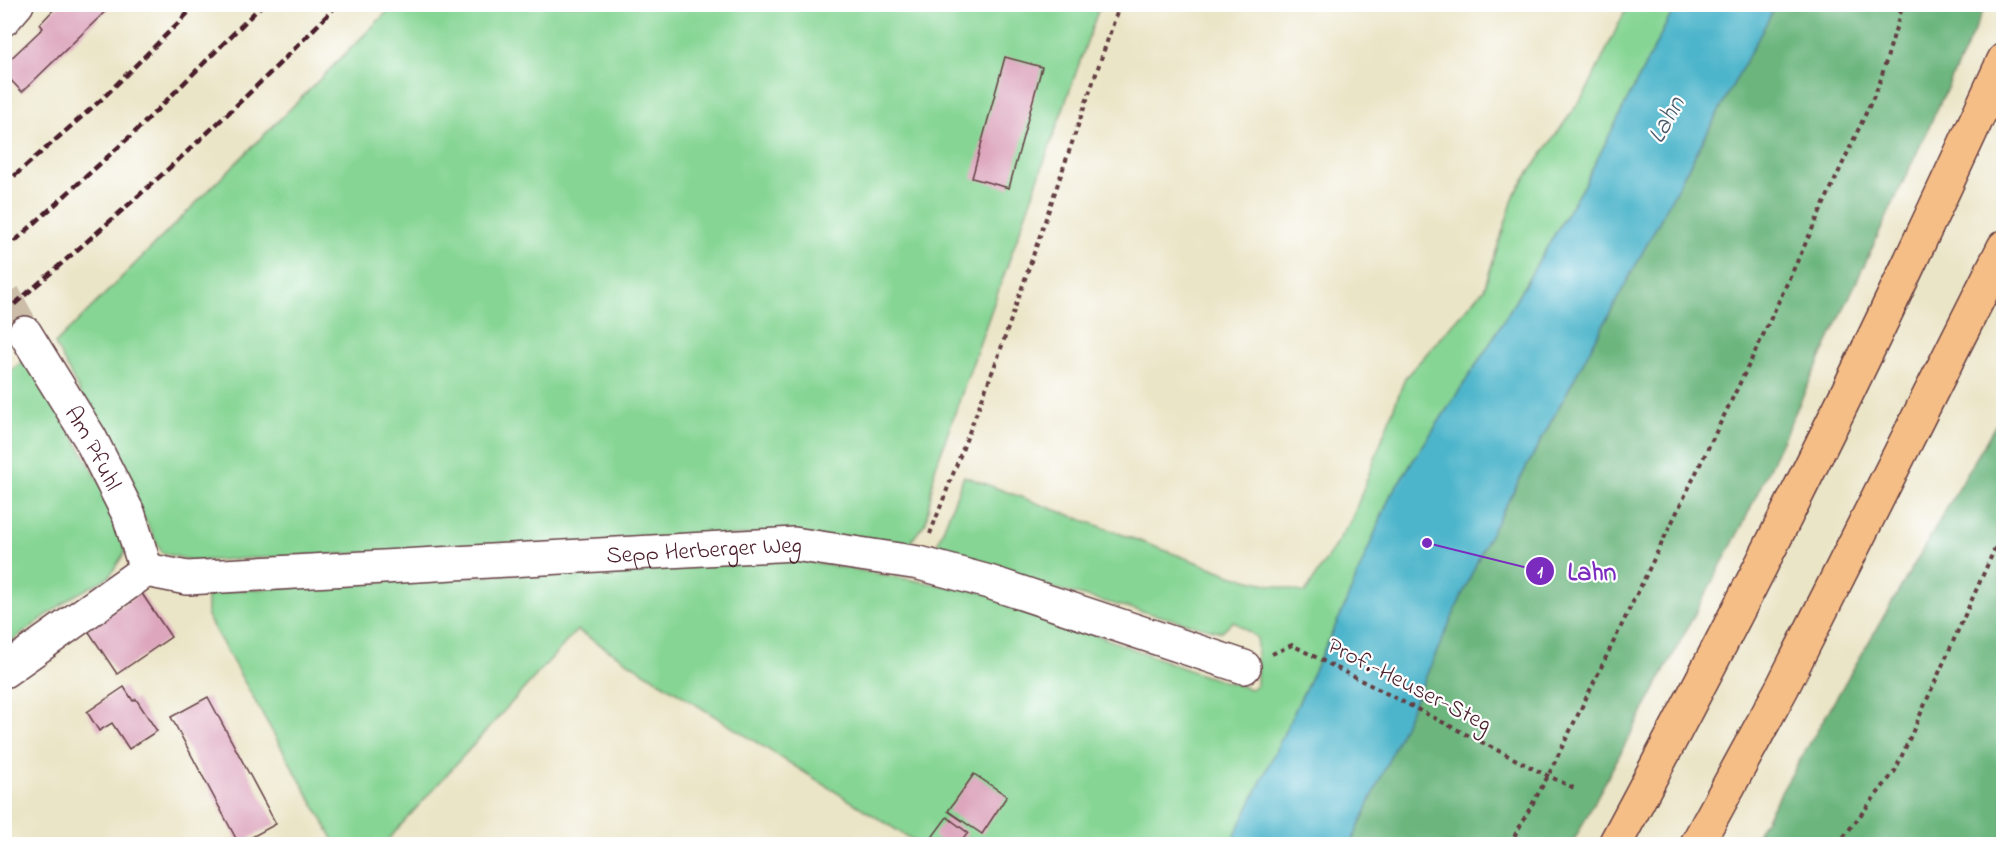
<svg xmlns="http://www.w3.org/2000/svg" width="2008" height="849" font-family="'Indie Flower',sans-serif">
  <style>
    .green { fill: #86d594; stroke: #687a60; stroke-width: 1.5 }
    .forest { fill: #6cb67e; stroke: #5b6a54; stroke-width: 1.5 }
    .water { fill: #4db5cb; stroke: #4c6a7b; stroke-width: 1.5 }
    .building { fill: #dda6bd }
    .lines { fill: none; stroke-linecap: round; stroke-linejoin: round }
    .minor-tunnel { stroke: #cbbda8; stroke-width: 33; stroke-dasharray: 33 16; stroke-linecap: butt }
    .minor-casing { stroke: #623d42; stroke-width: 36 }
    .highway-casing { stroke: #623d42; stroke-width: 36 }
    .path { stroke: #623d42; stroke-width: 4; stroke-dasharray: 4.5 4.5; stroke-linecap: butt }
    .minor { stroke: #fff; stroke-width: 33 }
    .highway { stroke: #f6be87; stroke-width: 33 }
    .rail { stroke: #4a1f2b; stroke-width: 4.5; stroke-dasharray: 9 4.5; stroke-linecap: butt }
    .labels { text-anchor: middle; stroke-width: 4.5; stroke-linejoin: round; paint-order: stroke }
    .street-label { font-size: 24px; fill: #4a1f2b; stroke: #fff }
    .water-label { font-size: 26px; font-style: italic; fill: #4b5b6b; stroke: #fff }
    .leader { fill: none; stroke: #7b2cbf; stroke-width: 2 }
    .callout-dot { fill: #7b2cbf; stroke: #fff; stroke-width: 2 }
    .mark-label { font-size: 18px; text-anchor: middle; font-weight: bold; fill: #fff }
    .callout-label { font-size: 26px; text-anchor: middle; font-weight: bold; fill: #7b2cbf; stroke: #fff; stroke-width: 4.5; stroke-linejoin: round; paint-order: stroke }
  </style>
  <rect width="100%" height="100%" fill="#fff"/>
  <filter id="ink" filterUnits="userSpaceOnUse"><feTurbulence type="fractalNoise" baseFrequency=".0167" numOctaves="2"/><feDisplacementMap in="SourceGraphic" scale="12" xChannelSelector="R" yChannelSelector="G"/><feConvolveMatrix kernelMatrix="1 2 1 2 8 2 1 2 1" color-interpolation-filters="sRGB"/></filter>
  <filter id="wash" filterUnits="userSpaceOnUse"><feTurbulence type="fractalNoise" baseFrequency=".008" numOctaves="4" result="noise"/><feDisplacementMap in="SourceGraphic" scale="24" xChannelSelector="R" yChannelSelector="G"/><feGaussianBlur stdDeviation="1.35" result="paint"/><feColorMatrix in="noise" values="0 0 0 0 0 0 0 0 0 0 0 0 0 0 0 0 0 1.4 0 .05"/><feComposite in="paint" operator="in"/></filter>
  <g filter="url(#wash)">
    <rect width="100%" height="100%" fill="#ebe5c7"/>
    <g class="green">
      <path d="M 394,5 L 1100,5 L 935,469 L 926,522 L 906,548 L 793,533 L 194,561 L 162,553 L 55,344 Z"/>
      <path d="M 1628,5 L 1676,5 L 1585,183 L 1488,347 L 1391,494 L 1342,612 L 1231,844 L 919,844 L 577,630 L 384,844 L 336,844 L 207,616 L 207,592 L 790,558 L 985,593 L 1202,675 L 1251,689 L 1257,685 L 1257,638 L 1233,621 L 1221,632 L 995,573 L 934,553 L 964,476 L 1234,576 L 1305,593 L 1352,519 L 1405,378 L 1484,289 L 1515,193 L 1586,92 Z"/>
      <path d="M 28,357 L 123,523 L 125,552 L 109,577 L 72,597 L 5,646 L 5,375 Z"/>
    </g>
    <g class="forest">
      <path d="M 1776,5 L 1986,5 L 1743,524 L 1572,844 L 1351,844 L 1484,546 Z"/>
      <path d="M 2003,412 L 2003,844 L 1751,844 Z"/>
    </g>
    <path class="water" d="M 1676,5 L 1776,5 L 1484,546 L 1351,844 L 1231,844 L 1342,612 L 1391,494 L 1488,347 L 1585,183 Z"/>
    <g id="blocks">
      <g class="building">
        <path d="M 59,4 L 113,4 L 22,92 L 4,73 L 4,65 L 43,28 L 40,24 Z"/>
        <path d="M 1005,57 L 1042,67 L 1009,188 L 972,178 Z"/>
        <path d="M 141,592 L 171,637 L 117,674 L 87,629 Z"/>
        <path d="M 124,687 L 133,701 L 136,699 L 157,731 L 129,749 L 112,723 L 99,731 L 87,712 Z"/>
        <path d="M 208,697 L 276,824 L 239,844 L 171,717 Z"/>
        <path d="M 974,774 L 1007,796 L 982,834 L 948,811 Z"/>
        <path d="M 947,817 L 968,833 L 959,844 L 944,844 L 933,836 Z"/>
      </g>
    </g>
  </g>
  <g filter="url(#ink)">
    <use href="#blocks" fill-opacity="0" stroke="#623d42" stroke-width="1.5"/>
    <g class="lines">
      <path class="minor-tunnel" d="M 4,295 L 25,333"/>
      <defs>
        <g id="minor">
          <path d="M 4,19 L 17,4"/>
          <path id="s1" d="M 25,333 L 90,438 L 129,515 L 146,570"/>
          <path id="s2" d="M 146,570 L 187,578 L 794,544 L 919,563 L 989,582 L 1244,667"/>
          <path d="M 4,671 L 146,570"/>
        </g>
        <g id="highway">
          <path d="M 1615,844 C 1682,719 1748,593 1811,466 C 1878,332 1941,196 2004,60"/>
          <path d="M 1697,844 L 1782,688 L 2004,247"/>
        </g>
      </defs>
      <use href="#minor" class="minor-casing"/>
      <use href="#highway" class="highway-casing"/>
      <g class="path">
        <path d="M 930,534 L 998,357 L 1120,4"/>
        <path d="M 1272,654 L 1292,645 L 1538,771 L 1574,788"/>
        <path d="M 1510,844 L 1548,776 L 1758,346 L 1879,85 L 1903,4"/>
        <path d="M 1838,844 L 1895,771 L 2004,528"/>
      </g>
      <use href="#minor" class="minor"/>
      <use href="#highway" class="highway"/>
      <g class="rail">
        <path d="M 4,185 L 102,99 L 197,4"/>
        <path d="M 4,251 L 136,131 L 263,4"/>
        <path d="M 4,313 C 120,214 233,114 338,4"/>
      </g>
    </g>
  </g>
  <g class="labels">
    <g class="street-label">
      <text dy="8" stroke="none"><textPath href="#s1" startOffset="134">Am Pfuhl</textPath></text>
      <text dy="8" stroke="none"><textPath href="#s2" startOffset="560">Sepp Herberger Weg</textPath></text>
      <text transform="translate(1410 684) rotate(27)" y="8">Prof.-Heuser-Steg</text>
    </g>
    <g class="water-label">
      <text transform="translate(1665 119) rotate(-61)" y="9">Lahn</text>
    </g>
  </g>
  <path class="leader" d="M1427 543L1540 571"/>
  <g class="callout-dot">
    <circle cx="1427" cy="543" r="6"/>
    <circle cx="1540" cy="571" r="15"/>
  </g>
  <g class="mark-label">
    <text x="1540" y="577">1</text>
  </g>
  <g class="callout-label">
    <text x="1592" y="580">Lahn</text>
  </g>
  <rect width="2008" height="849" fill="none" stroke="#fff" stroke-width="24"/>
</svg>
